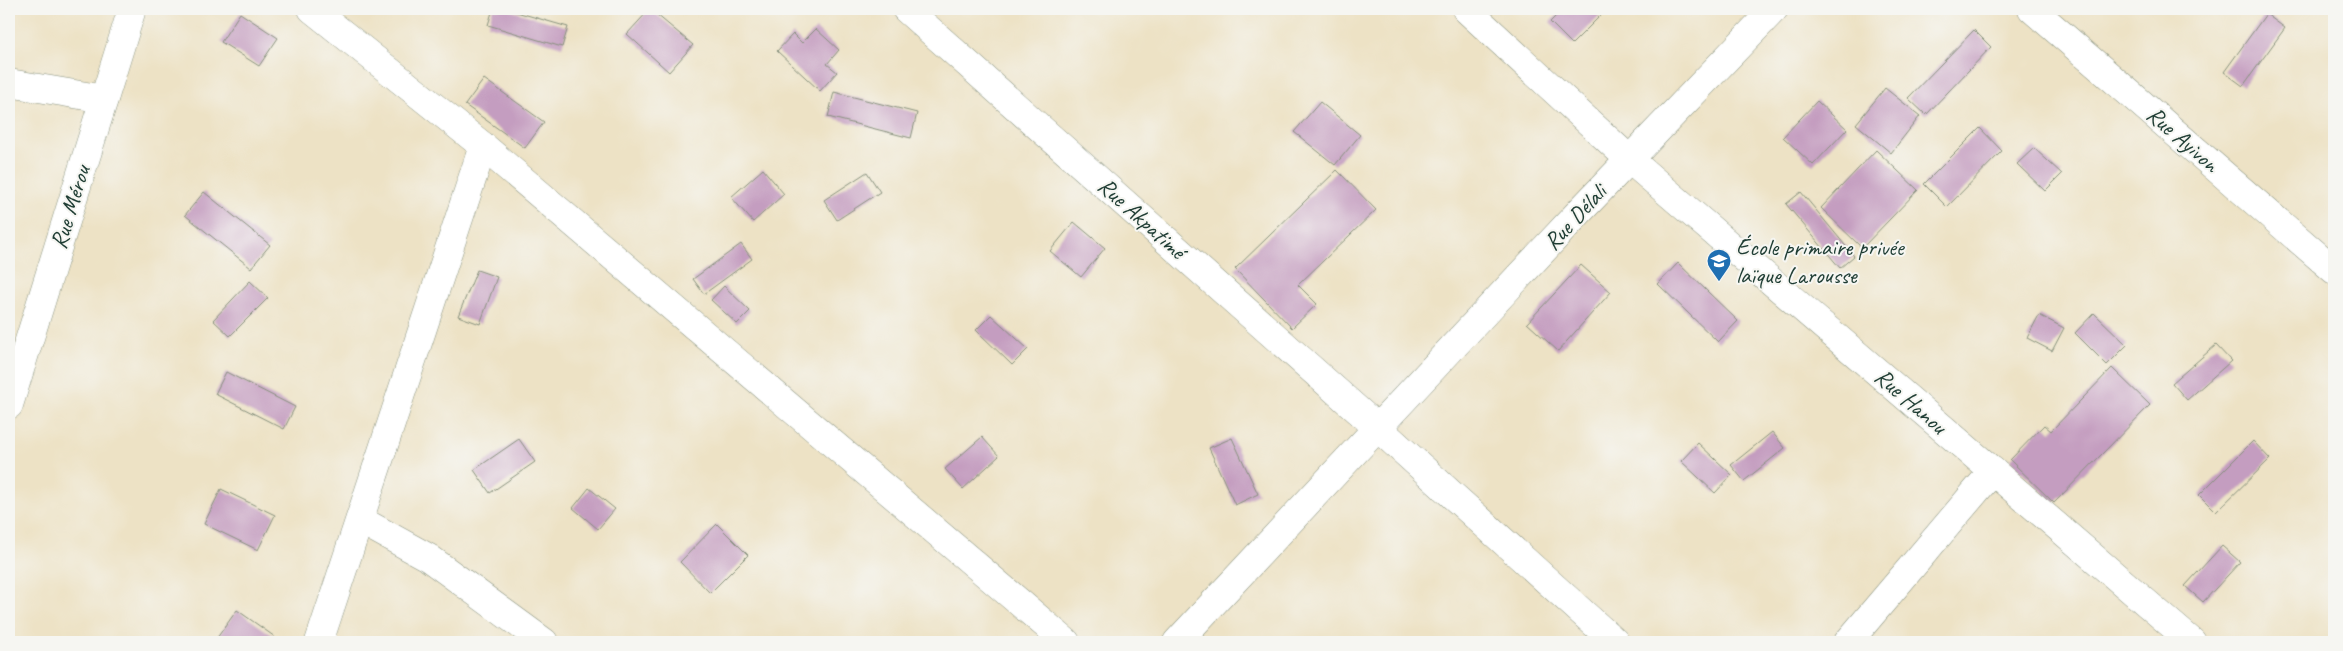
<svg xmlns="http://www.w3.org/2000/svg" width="2343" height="651" font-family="Caveat,sans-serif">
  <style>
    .building { fill: #c49dc0 }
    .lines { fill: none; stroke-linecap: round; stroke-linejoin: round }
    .minor-casing { stroke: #86907c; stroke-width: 29 }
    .minor { stroke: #fff; stroke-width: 28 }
    .labels { text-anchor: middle; stroke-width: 4; stroke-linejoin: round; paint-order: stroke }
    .street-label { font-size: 24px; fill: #1f3d34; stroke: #f6f6f2 }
    .poi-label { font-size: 24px; fill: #1f3d34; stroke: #f6f6f2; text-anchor: start }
  </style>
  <rect width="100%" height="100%" fill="#f6f6f2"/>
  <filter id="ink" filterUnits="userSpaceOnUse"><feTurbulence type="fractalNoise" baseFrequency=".02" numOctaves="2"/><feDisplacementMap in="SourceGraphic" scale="10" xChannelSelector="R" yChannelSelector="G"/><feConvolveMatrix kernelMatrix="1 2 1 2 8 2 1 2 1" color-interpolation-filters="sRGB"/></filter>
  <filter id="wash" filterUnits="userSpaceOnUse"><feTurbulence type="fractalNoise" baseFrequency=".0096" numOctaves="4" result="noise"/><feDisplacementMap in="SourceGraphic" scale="20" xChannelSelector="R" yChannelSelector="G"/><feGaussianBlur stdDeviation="1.12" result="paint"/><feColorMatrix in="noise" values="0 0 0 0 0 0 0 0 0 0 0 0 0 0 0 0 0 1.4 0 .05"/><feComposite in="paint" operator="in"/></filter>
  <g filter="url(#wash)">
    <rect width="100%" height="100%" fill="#ede2c5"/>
    <g id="blocks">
      <g class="building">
        <path d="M 493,9 L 506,9 L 568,27 L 562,47 L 488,25 Z"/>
        <path d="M 650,9 L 693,45 L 669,72 L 627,34 Z"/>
        <path d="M 1563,9 L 1607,9 L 1572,44 L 1550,22 Z"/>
        <path d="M 240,13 L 278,38 L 259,66 L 221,42 Z"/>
        <path d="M 2266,14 L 2285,28 L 2243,86 L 2224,72 Z"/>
        <path d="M 816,29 L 839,50 L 827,64 L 837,72 L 820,91 L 777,51 L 793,34 L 802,43 Z"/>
        <path d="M 1974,30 L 1991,47 L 1926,115 L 1908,98 Z"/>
        <path d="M 484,79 L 544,122 L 525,148 L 465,105 Z"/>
        <path d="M 1885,88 L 1920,116 L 1891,153 L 1856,124 Z"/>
        <path d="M 834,92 L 917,113 L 911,138 L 828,117 Z"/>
        <path d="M 1817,101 L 1847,129 L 1813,165 L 1783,137 Z"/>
        <path d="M 1320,102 L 1360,135 L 1335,165 L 1294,132 Z"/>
        <path d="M 1980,128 L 2002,151 L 1947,207 L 1924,184 Z"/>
        <path d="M 2034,148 L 2062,174 L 2045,191 L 2017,164 Z"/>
        <path d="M 1876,150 L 1918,190 L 1862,248 L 1821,208 Z"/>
        <path d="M 763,169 L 784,194 L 753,222 L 731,197 Z"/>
        <path d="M 1337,170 L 1376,210 L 1298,285 L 1317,304 L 1292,328 L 1235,269 Z"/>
        <path d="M 867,172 L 880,192 L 837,220 L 824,200 Z"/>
        <path d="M 204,192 L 270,245 L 251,268 L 185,215 Z"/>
        <path d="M 1801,192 L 1854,256 L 1840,268 L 1786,204 Z"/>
        <path d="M 1074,222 L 1105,248 L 1081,277 L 1050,251 Z"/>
        <path d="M 741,244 L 752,259 L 704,294 L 693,279 Z"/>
        <path d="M 1678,263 L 1738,321 L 1718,342 L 1658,284 Z"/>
        <path d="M 1581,265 L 1611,292 L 1558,351 L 1527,323 Z"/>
        <path d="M 477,270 L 497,277 L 480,324 L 458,316 Z"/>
        <path d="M 250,281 L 268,298 L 230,336 L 213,320 Z"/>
        <path d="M 724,286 L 750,311 L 737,324 L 711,300 Z"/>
        <path d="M 2094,313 L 2127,345 L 2107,365 L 2075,333 Z"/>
        <path d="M 991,315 L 1028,349 L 1012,365 L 976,330 Z"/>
        <path d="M 2039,315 L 2064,328 L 2052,351 L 2027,338 Z"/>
        <path d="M 2216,345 L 2231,361 L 2187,400 L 2172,383 Z"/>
        <path d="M 2112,368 L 2150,405 L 2054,503 L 2010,460 L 2044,425 L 2051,431 Z"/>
        <path d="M 226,372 L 295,407 L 284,429 L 215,394 Z"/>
        <path d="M 1772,432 L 1785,448 L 1744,481 L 1731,465 Z"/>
        <path d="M 982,437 L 999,456 L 963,489 L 945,469 Z"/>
        <path d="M 1232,438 L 1258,494 L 1235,505 L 1209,448 Z"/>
        <path d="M 519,439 L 535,462 L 490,493 L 474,470 Z"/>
        <path d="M 2253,441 L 2270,459 L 2216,512 L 2199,495 Z"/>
        <path d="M 1698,443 L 1732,475 L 1715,493 L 1681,461 Z"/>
        <path d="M 589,488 L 615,509 L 598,529 L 573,508 Z"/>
        <path d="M 221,489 L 275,515 L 258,550 L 204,524 Z"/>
        <path d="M 717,524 L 748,555 L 710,593 L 680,562 Z"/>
        <path d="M 2222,546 L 2240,562 L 2203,602 L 2185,586 Z"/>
        <path d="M 237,610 L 275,637 L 271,642 L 214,642 Z"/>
      </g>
    </g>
  </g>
  <g filter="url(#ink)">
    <use href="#blocks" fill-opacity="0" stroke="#86907c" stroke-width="1"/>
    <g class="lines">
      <defs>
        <g id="minor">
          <path d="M 312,9 L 483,146 L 1066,642"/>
          <path d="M 906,9 L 1378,428 L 1615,642"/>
          <path d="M 1466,9 L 1630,160 L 2192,642"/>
          <path d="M 2032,9 L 2334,270"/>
          <path d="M 9,83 L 104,99"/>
          <path d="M 9,405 L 132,9"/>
          <path d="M 360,520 L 429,558 L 544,642"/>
          <path d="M 319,642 L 483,146"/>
          <path d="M 1177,642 L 1581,210 L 1774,9"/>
          <path d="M 1848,642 L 1993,471"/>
        </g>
      </defs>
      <use href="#minor" class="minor-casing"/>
      <use href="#minor" class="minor"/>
    </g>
  </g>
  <defs>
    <symbol id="school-pin" viewBox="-11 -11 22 30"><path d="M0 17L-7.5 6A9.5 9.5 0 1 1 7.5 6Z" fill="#1f6fb2" stroke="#f6f6f2"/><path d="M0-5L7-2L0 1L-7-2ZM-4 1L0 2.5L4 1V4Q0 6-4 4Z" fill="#fff"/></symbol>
  </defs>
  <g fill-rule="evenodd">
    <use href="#school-pin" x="1705" y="247" width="28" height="38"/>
  </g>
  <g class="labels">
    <g class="street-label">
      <text transform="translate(2183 139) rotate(41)" y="8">Rue Ayivon</text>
      <text transform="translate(70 207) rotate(-73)" y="8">Rue Mérou</text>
      <text transform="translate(1575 217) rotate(-47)" y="8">Rue Délali</text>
      <text transform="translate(1142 218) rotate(42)" y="8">Rue Akpatimé</text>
      <text transform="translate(1911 401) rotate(41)" y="8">Rue Hanou</text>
    </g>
    <g class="poi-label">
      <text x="1736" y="255">École primaire privée<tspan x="1736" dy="28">laïque Larousse</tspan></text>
    </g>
  </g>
  <rect width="2343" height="651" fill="none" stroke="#f6f6f2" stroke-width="30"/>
</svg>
